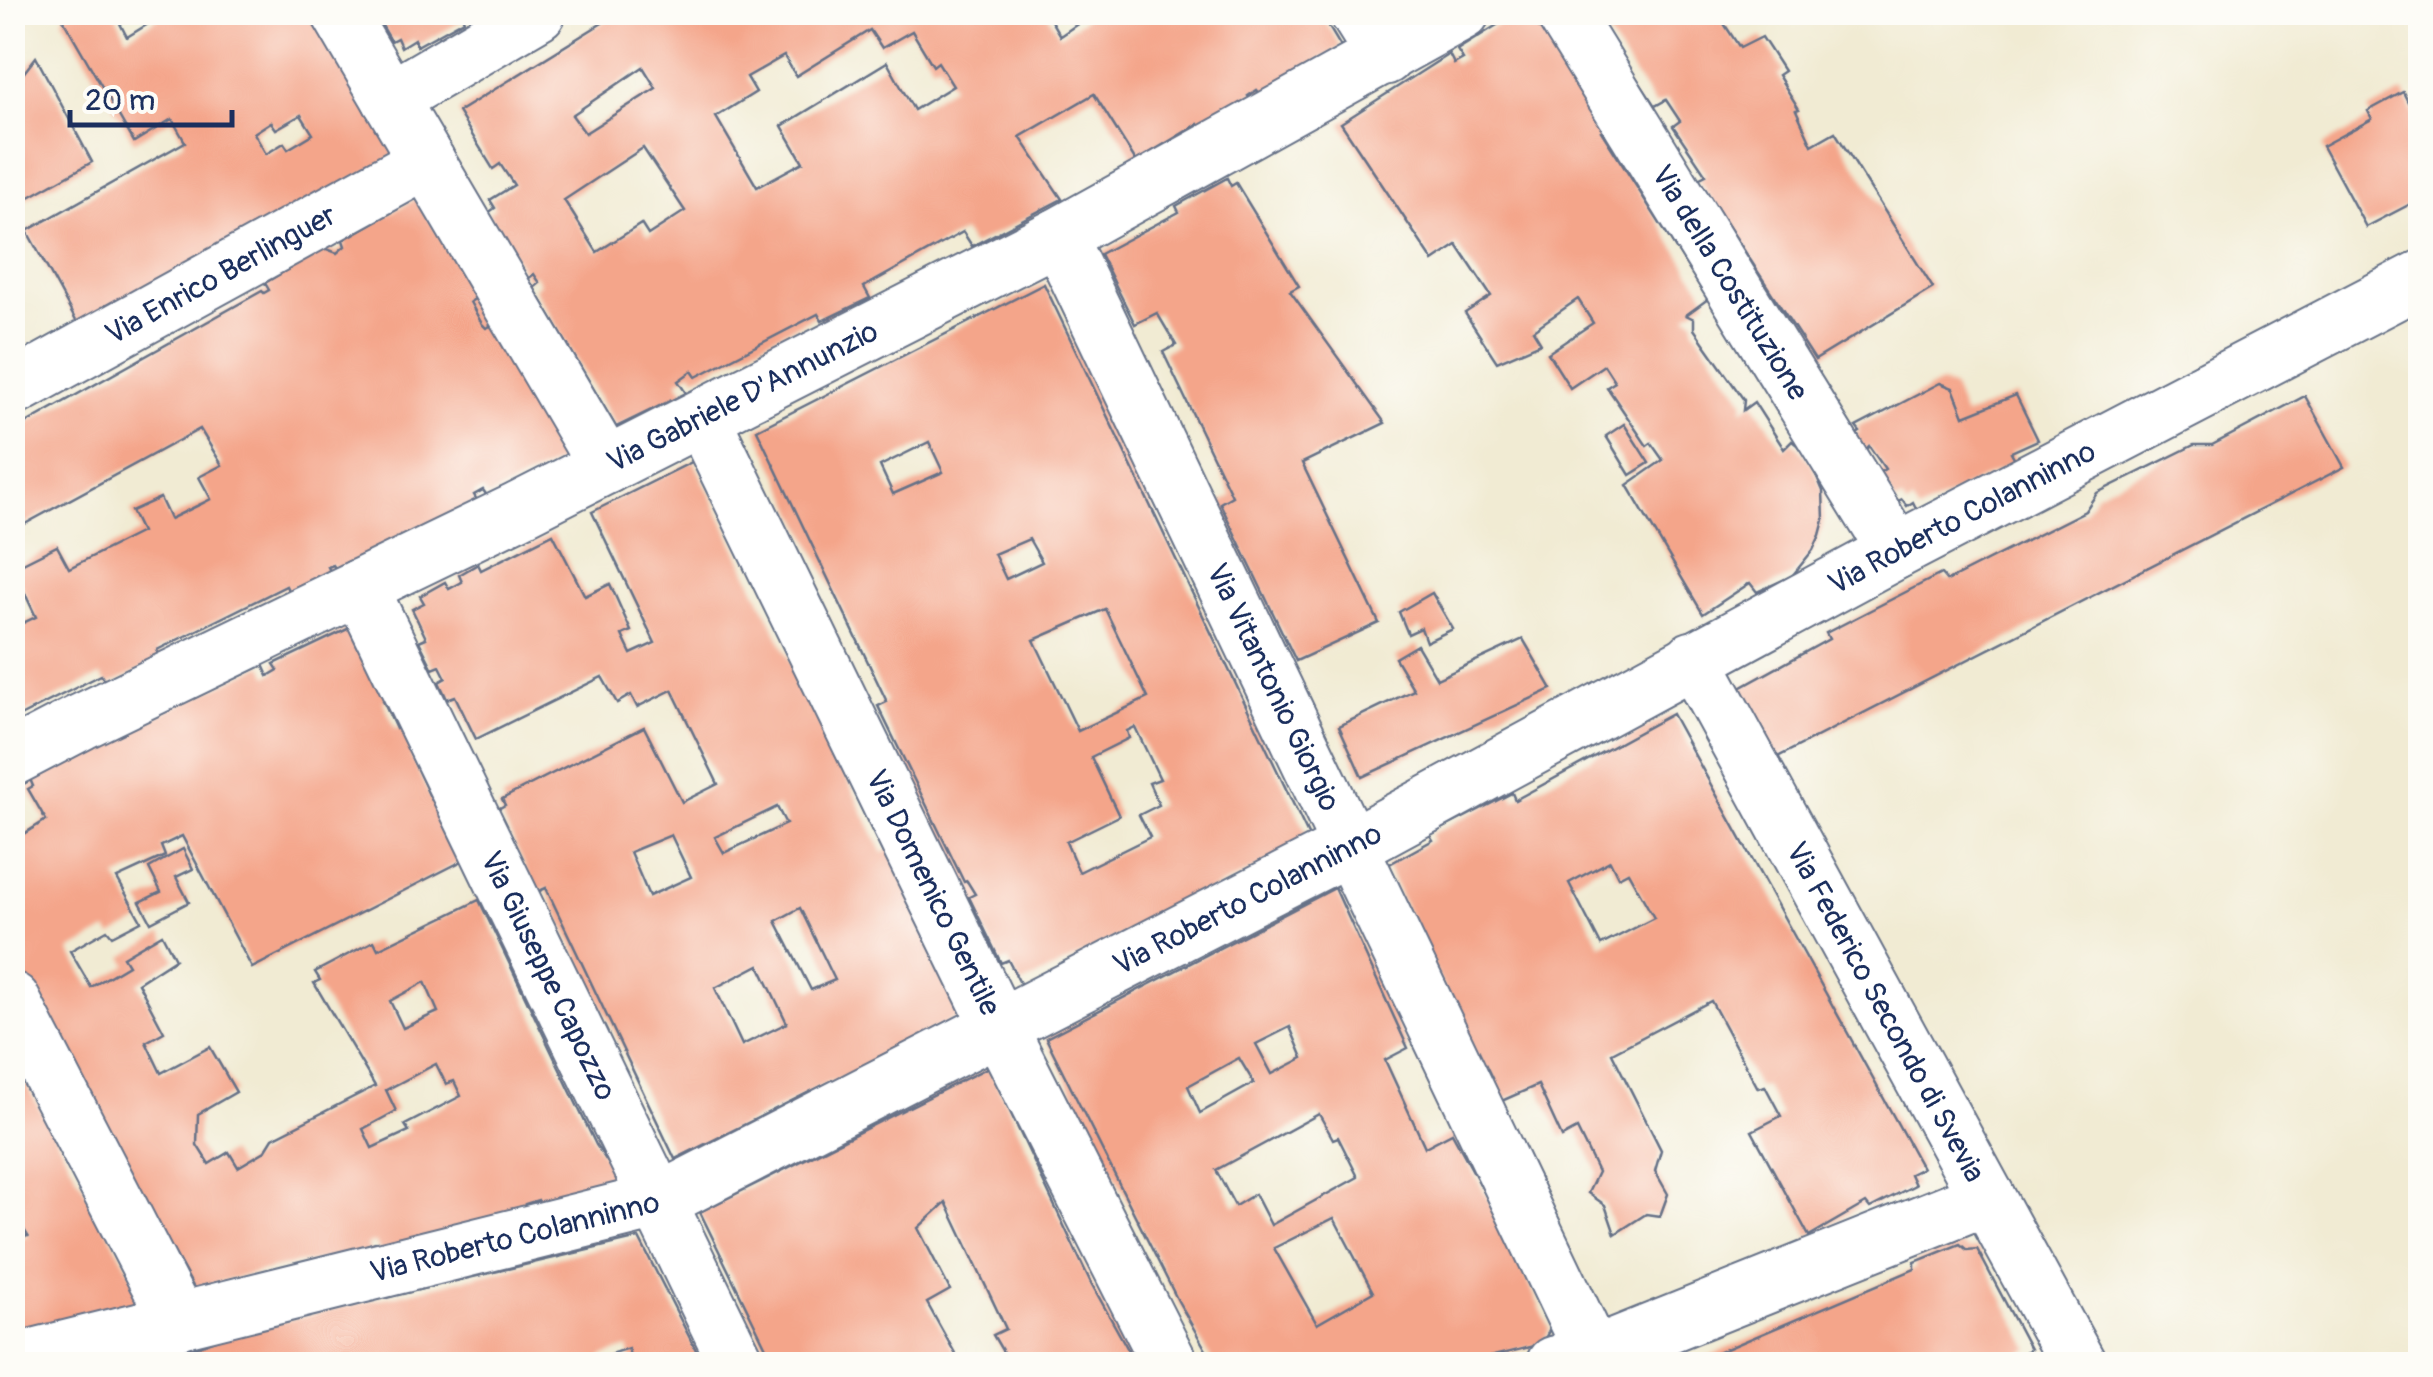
<svg xmlns="http://www.w3.org/2000/svg" width="2433" height="1377" font-family="Pangolin,sans-serif">
  <style>
    .building { fill: #f4a58a; fill-rule: evenodd }
    .lines { fill: none; stroke-linecap: round; stroke-linejoin: round }
    .minor-casing { stroke: #667187; stroke-width: 59 }
    .minor { stroke: #fff; stroke-width: 55 }
    .labels { text-anchor: middle; stroke-width: 8; stroke-linejoin: round; paint-order: stroke }
    .street-label { font-size: 30px; fill: #1b2f5e; stroke: #fdfcf7 }
  </style>
  <rect width="100%" height="100%" fill="#fdfcf7"/>
  <filter id="ink" filterUnits="userSpaceOnUse"><feTurbulence type="fractalNoise" baseFrequency=".01" numOctaves="2"/><feDisplacementMap in="SourceGraphic" scale="20" xChannelSelector="R" yChannelSelector="G"/><feConvolveMatrix kernelMatrix="1 2 1 2 8 2 1 2 1" color-interpolation-filters="sRGB"/></filter>
  <filter id="wash" filterUnits="userSpaceOnUse"><feTurbulence type="fractalNoise" baseFrequency=".0048" numOctaves="4" result="noise"/><feDisplacementMap in="SourceGraphic" scale="40" xChannelSelector="R" yChannelSelector="G"/><feGaussianBlur stdDeviation="2.25" result="paint"/><feColorMatrix in="noise" values="0 0 0 0 0 0 0 0 0 0 0 0 0 0 0 0 0 1.4 0 .05"/><feComposite in="paint" operator="in"/></filter>
  <g filter="url(#wash)">
    <rect width="100%" height="100%" fill="#f1ebd3"/>
    <g id="blocks">
      <g class="building">
        <path d="M 67,12 L 114,12 L 127,37 L 161,16 L 159,12 L 317,12 L 397,155 L 81,330 L 27,231 L 185,142 L 172,119 L 134,142 L 63,19 ZM 301,115 L 313,134 L 288,149 L 284,143 L 266,154 L 254,133 L 271,122 L 276,129 Z"/>
        <path d="M 374,12 L 460,12 L 464,20 L 417,46 L 414,39 L 401,47 L 397,38 L 391,41 Z"/>
        <path d="M 620,12 L 1046,12 L 1060,36 L 1095,12 L 1320,12 L 1341,47 L 1262,96 L 1257,90 L 1248,96 L 1252,101 L 1202,132 L 1198,124 L 1136,161 L 1094,94 L 1020,137 L 1062,199 L 972,246 L 963,232 L 864,287 L 870,298 L 822,321 L 818,314 L 696,377 L 692,371 L 678,381 L 686,393 L 616,427 L 534,288 L 540,283 L 534,274 L 528,279 L 488,213 L 495,208 L 490,200 L 514,185 L 500,164 L 493,169 L 458,112 ZM 870,30 L 882,48 L 912,31 L 933,66 L 938,62 L 953,86 L 914,110 L 887,62 L 782,126 L 803,162 L 757,187 L 716,117 L 756,92 L 747,77 L 784,56 L 796,76 ZM 643,67 L 656,88 L 585,133 L 572,115 ZM 643,148 L 685,211 L 648,235 L 641,224 L 597,252 L 564,200 Z"/>
        <path d="M 1518,12 L 1533,12 L 1607,128 L 1601,131 L 1708,299 L 1686,315 L 1694,319 L 1694,329 L 1744,400 L 1743,410 L 1754,402 L 1784,449 L 1792,441 L 1797,445 L 1811,463 L 1823,491 L 1824,520 L 1820,535 L 1813,550 L 1792,576 L 1757,592 L 1750,583 L 1703,614 L 1627,485 L 1663,460 L 1651,443 L 1647,446 L 1607,387 L 1615,382 L 1604,365 L 1570,388 L 1548,353 L 1593,323 L 1578,299 L 1533,330 L 1541,343 L 1497,362 L 1465,313 L 1491,296 L 1457,245 L 1433,261 L 1341,123 L 1449,54 L 1454,64 L 1463,59 L 1457,50 Z"/>
        <path d="M 1593,12 L 1732,12 L 1721,19 L 1740,48 L 1762,37 L 1784,71 L 1778,75 L 1799,109 L 1796,110 L 1812,145 L 1835,132 L 1933,288 L 1815,360 L 1698,179 L 1706,175 L 1673,126 L 1680,121 L 1666,100 L 1655,106 Z"/>
        <path d="M 36,57 L 92,162 L 15,205 L 12,88 Z"/>
        <path d="M 2403,92 L 2420,126 L 2420,199 L 2366,227 L 2322,146 L 2372,119 L 2368,111 Z"/>
        <path d="M 1227,178 L 1231,186 L 1236,183 L 1299,286 L 1290,291 L 1385,423 L 1302,463 L 1379,623 L 1296,661 L 1220,503 L 1232,496 L 1163,352 L 1176,345 L 1157,313 L 1135,324 L 1100,254 L 1179,212 L 1176,206 Z"/>
        <path d="M 417,198 L 478,297 L 470,302 L 482,324 L 486,328 L 495,324 L 572,455 L 488,497 L 483,490 L 474,495 L 478,502 L 338,572 L 333,565 L 328,567 L 332,576 L 291,596 L 286,586 L 157,650 L 161,660 L 108,685 L 101,675 L 12,720 L 12,628 L 36,617 L 13,568 L 57,546 L 69,568 L 141,532 L 131,511 L 160,498 L 170,519 L 201,504 L 211,499 L 199,477 L 222,465 L 200,429 L 12,531 L 12,431 L 262,291 L 264,293 L 269,290 L 265,283 L 324,248 L 337,253 L 345,246 L 343,240 Z"/>
        <path d="M 1044,284 L 1311,841 L 1021,985 L 1008,960 L 1001,963 L 969,897 L 975,894 L 967,881 L 964,882 L 878,706 L 887,702 L 757,430 ZM 929,442 L 943,472 L 893,494 L 880,466 ZM 1029,539 L 1042,562 L 1006,579 L 994,554 ZM 1105,609 L 1148,698 L 1078,731 L 1034,640 ZM 1135,727 L 1160,779 L 1149,783 L 1159,805 L 1139,815 L 1150,837 L 1079,872 L 1066,842 L 1119,816 L 1091,757 L 1129,738 L 1127,731 Z"/>
        <path d="M 1940,383 L 1953,388 L 1964,416 L 2016,395 L 2038,440 L 2011,452 L 2016,461 L 1918,512 L 1913,502 L 1907,506 L 1902,499 L 1896,502 L 1877,474 L 1885,469 L 1869,446 L 1865,450 L 1854,436 L 1860,432 L 1856,427 Z"/>
        <path d="M 2305,396 L 2344,467 L 1758,767 L 1724,697 L 1829,639 L 1826,633 L 1941,574 L 1947,581 L 2085,511 L 2097,493 L 2194,445 L 2212,445 Z"/>
        <path d="M 1624,424 L 1649,463 L 1630,475 L 1606,436 Z"/>
        <path d="M 694,461 L 883,853 L 894,848 L 963,1015 L 878,1057 L 882,1066 L 828,1083 L 675,1159 L 546,888 L 537,892 L 498,809 L 505,805 L 502,799 L 644,727 L 682,802 L 718,784 L 672,690 L 637,707 L 631,695 L 617,703 L 602,677 L 476,739 L 455,696 L 447,699 L 439,682 L 446,678 L 440,666 L 433,669 L 419,641 L 426,638 L 412,609 L 424,603 L 420,596 L 445,582 L 449,589 L 462,582 L 459,575 L 478,564 L 481,570 L 553,534 L 585,596 L 610,584 L 631,631 L 622,635 L 631,654 L 655,643 L 592,512 ZM 777,807 L 786,824 L 724,853 L 715,837 ZM 671,835 L 691,877 L 649,896 L 630,852 ZM 800,908 L 835,980 L 811,990 L 776,921 ZM 759,965 L 787,1023 L 742,1045 L 715,988 Z"/>
        <path d="M 1432,593 L 1453,629 L 1426,642 L 1421,628 L 1408,634 L 1399,612 Z"/>
        <path d="M 356,625 L 390,697 L 383,701 L 396,729 L 406,724 L 420,752 L 411,756 L 431,799 L 440,795 L 470,857 L 252,968 L 182,836 L 161,846 L 165,856 L 117,878 L 141,921 L 112,936 L 107,930 L 70,951 L 91,987 L 128,965 L 123,957 L 162,934 L 175,959 L 138,983 L 164,1032 L 146,1042 L 161,1073 L 210,1047 L 236,1092 L 198,1114 L 197,1145 L 209,1164 L 229,1152 L 238,1167 L 265,1151 L 273,1138 L 375,1086 L 314,983 L 320,980 L 315,972 L 374,941 L 378,949 L 479,900 L 596,1145 L 622,1184 L 543,1211 L 538,1200 L 525,1204 L 527,1211 L 380,1252 L 375,1242 L 367,1245 L 370,1253 L 293,1264 L 194,1288 L 12,964 L 12,832 L 22,835 L 46,820 L 28,789 L 33,786 L 29,777 L 263,665 L 268,676 L 278,670 L 274,664 ZM 425,982 L 438,1012 L 403,1028 L 390,1001 ZM 436,1064 L 446,1084 L 454,1081 L 461,1096 L 405,1125 L 409,1131 L 372,1148 L 363,1129 L 396,1111 L 386,1090 Z"/>
        <path d="M 1523,639 L 1552,689 L 1362,777 L 1339,726 L 1414,690 L 1395,658 L 1417,645 L 1437,679 Z"/>
        <path d="M 1672,714 L 1922,1168 L 1910,1174 L 1915,1185 L 1870,1208 L 1866,1203 L 1809,1236 L 1752,1131 L 1781,1116 L 1765,1086 L 1758,1088 L 1711,1001 L 1612,1053 L 1661,1150 L 1655,1171 L 1668,1194 L 1660,1216 L 1646,1214 L 1615,1234 L 1605,1205 L 1588,1193 L 1598,1172 L 1577,1129 L 1562,1137 L 1538,1085 L 1497,1103 L 1386,866 L 1433,840 L 1430,835 L 1512,793 L 1515,800 ZM 1610,861 L 1618,877 L 1628,872 L 1654,918 L 1601,945 L 1569,883 Z"/>
        <path d="M 183,849 L 193,869 L 176,877 L 189,902 L 151,922 L 140,902 L 161,892 L 149,868 Z"/>
        <path d="M 1335,888 L 1408,1048 L 1385,1060 L 1425,1147 L 1452,1133 L 1498,1217 L 1550,1329 L 1542,1344 L 1461,1364 L 1214,1364 L 1178,1301 L 1046,1038 ZM 1290,1027 L 1303,1058 L 1272,1074 L 1256,1044 ZM 1239,1058 L 1254,1083 L 1200,1113 L 1188,1086 ZM 1319,1114 L 1333,1139 L 1338,1137 L 1358,1177 L 1271,1225 L 1255,1194 L 1235,1206 L 1216,1170 ZM 1334,1218 L 1373,1292 L 1317,1324 L 1274,1248 Z"/>
        <path d="M 12,1059 L 146,1300 L 12,1344 L 12,1239 L 28,1236 L 12,1210 Z"/>
        <path d="M 989,1067 L 1091,1283 L 1136,1364 L 1010,1364 L 993,1335 L 1006,1329 L 946,1202 L 918,1228 L 950,1290 L 927,1303 L 961,1364 L 774,1364 L 700,1212 Z"/>
        <path d="M 639,1238 L 703,1364 L 618,1364 L 631,1360 L 628,1348 L 601,1357 L 603,1364 L 150,1364 L 235,1333 Z"/>
        <path d="M 1960,1244 L 1967,1250 L 1977,1249 L 2030,1349 L 2022,1353 L 2028,1364 L 1691,1364 L 1915,1269 L 1915,1262 Z"/>
      </g>
    </g>
  </g>
  <g filter="url(#ink)">
    <use href="#blocks" fill-opacity="0" stroke="#667187" stroke-width="2.5"/>
    <g class="lines">
      <defs>
        <g id="minor">
          <path d="M 339,12 L 606,466"/>
          <path d="M 1357,12 L 1385,57"/>
          <path id="s1" d="M 1563,12 L 1896,551"/>
          <path d="M 390,99 L 538,12"/>
          <path id="s2" d="M 1058,236 L 1593,1355"/>
          <path id="s3" d="M 12,389 L 427,161"/>
          <path id="s4" d="M 702,418 L 998,1025 L 1170,1364"/>
          <path id="s5" d="M 360,587 L 737,1364"/>
          <path id="s6" d="M 1693,659 L 2078,1364"/>
          <path id="s7" d="M 12,758 L 81,722 L 517,511 L 1058,236 L 1462,12"/>
          <path d="M 12,1000 L 178,1321"/>
          <path id="s8" d="M 12,1362 L 659,1201 L 1351,846 L 1896,551 L 2420,279"/>
          <path d="M 1554,1364 L 1593,1355 L 1987,1197"/>
        </g>
      </defs>
      <use href="#minor" class="minor-casing"/>
      <use href="#minor" class="minor"/>
    </g>
  </g>
  <g class="labels">
    <g class="street-label">
      <text dy="10" stroke="none"><textPath href="#s3" startOffset="238">Via Enrico Berlinguer</textPath></text>
      <text dy="10" stroke="none"><textPath href="#s1" startOffset="318">Via della Costituzione</textPath></text>
      <text dy="10" stroke="none"><textPath href="#s7" startOffset="815">Via Gabriele D'Annunzio</textPath></text>
      <text dy="10" stroke="none"><textPath href="#s8" startOffset="2138">Via Roberto Colanninno</textPath></text>
      <text dy="10" stroke="none"><textPath href="#s2" startOffset="500">Via Vitantonio Giorgio</textPath></text>
      <text dy="10" stroke="none"><textPath href="#s4" startOffset="528">Via Domenico Gentile</textPath></text>
      <text dy="10" stroke="none"><textPath href="#s8" startOffset="1328">Via Roberto Colanninno</textPath></text>
      <text dy="10" stroke="none"><textPath href="#s5" startOffset="432">Via Giuseppe Capozzo</textPath></text>
      <text dy="10" stroke="none"><textPath href="#s6" startOffset="402">Via Federico Secondo di Svevia</textPath></text>
      <text dy="10" stroke="none"><textPath href="#s8" startOffset="518">Via Roberto Colanninno</textPath></text>
    </g>
  </g>
  <rect width="2433" height="1377" fill="none" stroke="#fdfcf7" stroke-width="50"/>
  <path d="M70 110v15h162v-15" fill="none" stroke="#1b2f5e" stroke-width="5"/>
  <text x="85" y="110" font-size="30" fill="#1b2f5e" stroke="#fdfcf7" stroke-width="8" paint-order="stroke">20 m</text>
</svg>
